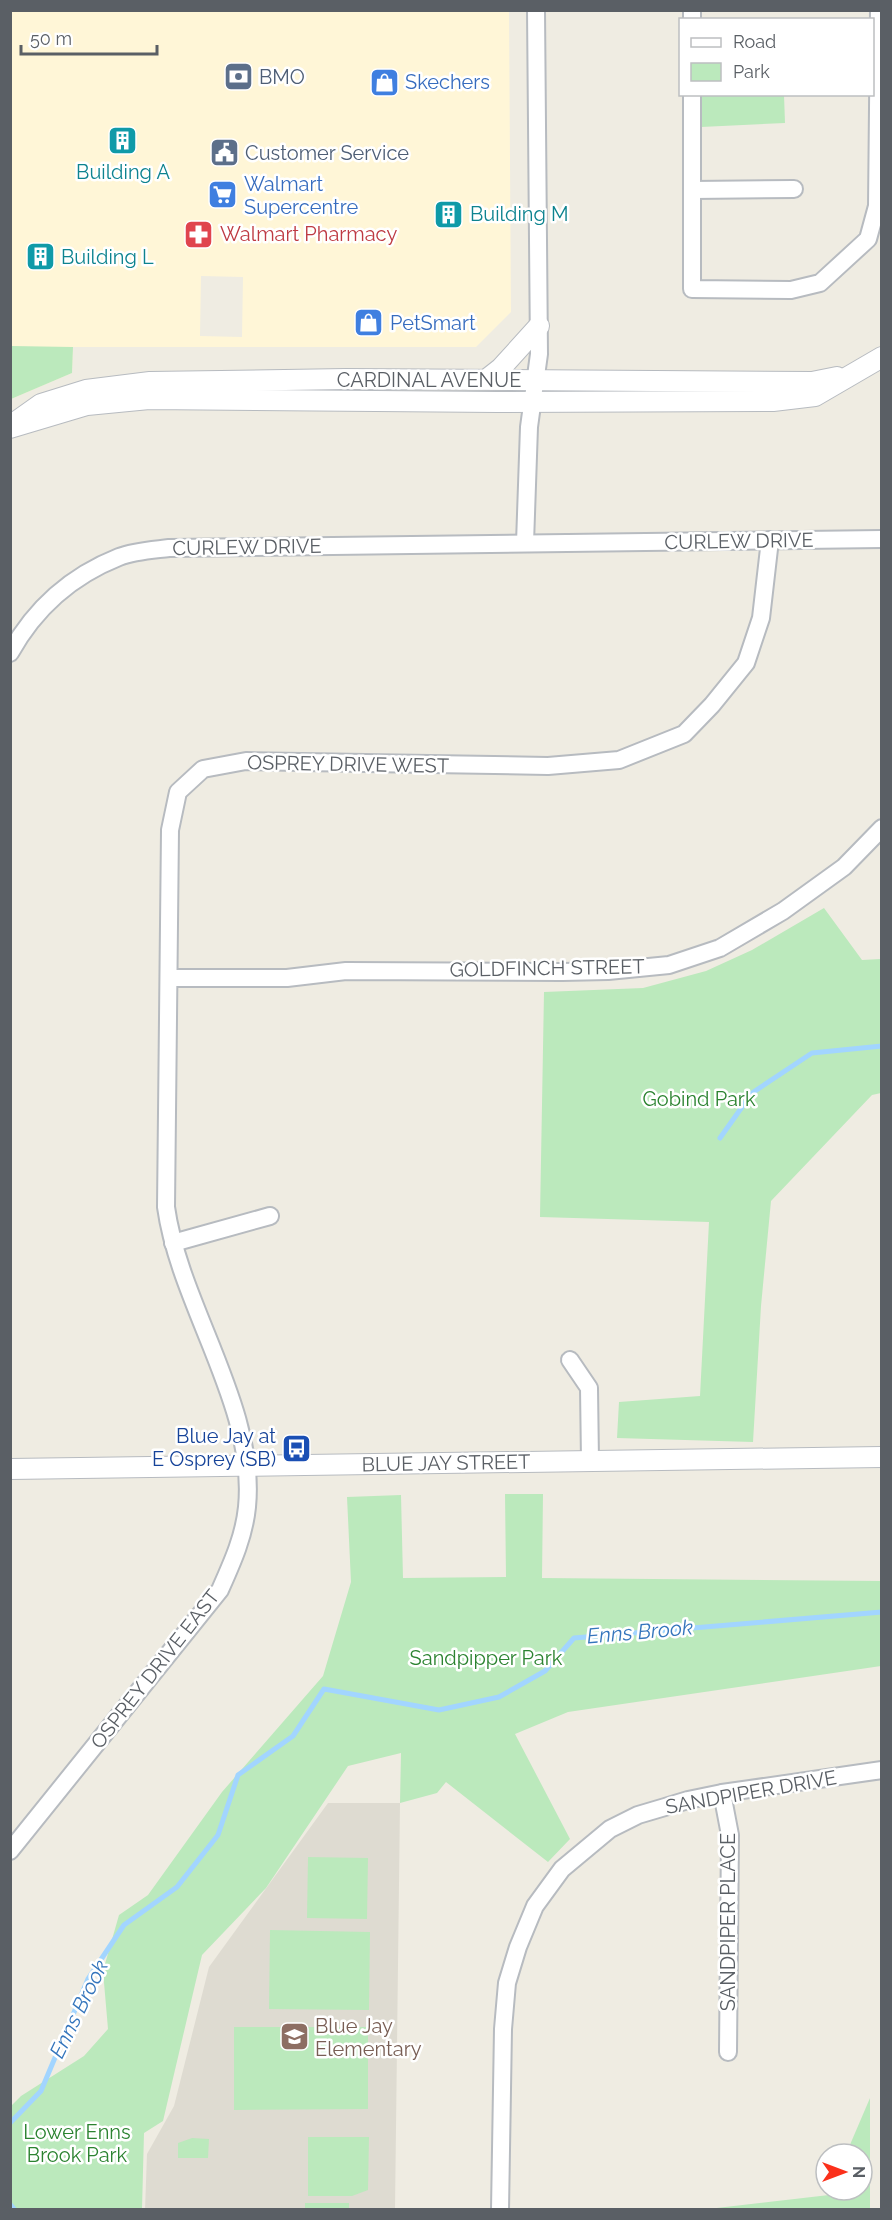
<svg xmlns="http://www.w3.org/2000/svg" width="892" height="2220" font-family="Raleway,sans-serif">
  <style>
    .commercial { fill: #fff6d7; fill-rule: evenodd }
    .education { fill: #dedbd1 }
    .green { fill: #bbe9bc }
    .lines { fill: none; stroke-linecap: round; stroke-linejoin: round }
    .stream { stroke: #a2d5ff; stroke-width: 5 }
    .minor-casing { stroke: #b7bbc0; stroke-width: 20 }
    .tertiary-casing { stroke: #b7bbc0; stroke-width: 22 }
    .minor { stroke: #fff; stroke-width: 16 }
    .tertiary { stroke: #fff; stroke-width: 20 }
    .labels { text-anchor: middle; stroke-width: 5; stroke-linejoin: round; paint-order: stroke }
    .service-label { font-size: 20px; fill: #4e5e75; stroke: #fff; text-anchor: start }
    .shop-label { font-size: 20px; fill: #366cbe; stroke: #fff; text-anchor: start }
    .culture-label { font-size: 20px; fill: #0d838f; stroke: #fff; text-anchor: start }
    .health-label { font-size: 20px; fill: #be3a42; stroke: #fff; text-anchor: start }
    .street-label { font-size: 20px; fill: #5a5f65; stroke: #fff }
    .park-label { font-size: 20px; fill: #2b8330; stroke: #fff }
    .transit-label { font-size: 20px; fill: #164399; stroke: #fff; text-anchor: end }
    .education-label { font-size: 20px; fill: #785e54; stroke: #fff; text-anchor: start }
    .water-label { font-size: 21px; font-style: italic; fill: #3475bc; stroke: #fff }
  </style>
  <rect width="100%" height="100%" fill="#efece2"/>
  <path class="commercial" d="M 11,11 L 509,11 L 511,312 L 476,347 L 73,347 L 72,373 L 11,399 ZM 201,276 L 243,277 L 242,337 L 200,336 Z"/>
  <path class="education" d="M 328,1803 L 400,1803 L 395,2209 L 145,2210 L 147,2154 L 174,2106 L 209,1967 Z"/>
  <g class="green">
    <path d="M 701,95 L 784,95 L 785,123 L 701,127 Z"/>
    <path d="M 11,346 L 73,347 L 72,373 L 11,399 Z"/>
    <path d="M 824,908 L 862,960 L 881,959 L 881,1093 L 872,1095 L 771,1201 L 761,1306 L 753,1442 L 617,1438 L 619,1402 L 700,1396 L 709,1222 L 540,1217 L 544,992 L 643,988 L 706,971 L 752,950 Z"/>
    <path d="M 505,1494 L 543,1494 L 542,1578 L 881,1581 L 881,1666 L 568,1712 L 515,1734 L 570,1839 L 548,1862 L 446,1782 L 437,1793 L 400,1803 L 401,1753 L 348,1766 L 266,1888 L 202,1955 L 163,2121 L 144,2133 L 142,2209 L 11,2209 L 11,2106 L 21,2096 L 84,2056 L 108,2029 L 103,1971 L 119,1915 L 148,1895 L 222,1792 L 323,1676 L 351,1582 L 347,1497 L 401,1495 L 403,1578 L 506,1577 Z"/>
    <path d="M 308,1857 L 368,1858 L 367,1919 L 307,1918 Z"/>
    <path d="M 270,1930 L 370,1932 L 369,2010 L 269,2009 Z"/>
    <path d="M 234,2027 L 368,2027 L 368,2109 L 234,2110 Z"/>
    <path d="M 870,2098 L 870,2209 L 708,2209 L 829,2195 L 831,2190 L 862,2190 L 862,2154 L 846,2154 Z"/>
    <path d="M 308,2137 L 369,2137 L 368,2190 L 352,2196 L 308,2196 Z"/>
    <path d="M 192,2138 L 209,2139 L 208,2158 L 178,2158 L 178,2143 Z"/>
    <rect x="305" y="2203" width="44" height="6"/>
  </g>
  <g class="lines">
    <g class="stream">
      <path d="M 720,1138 L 752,1093 L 812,1053 L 882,1046"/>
      <path d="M 10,2123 L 41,2091 L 88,1979 L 124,1925 L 177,1887 L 218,1835 L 238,1775 L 293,1736 L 324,1689 L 439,1710 L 499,1697 L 545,1671 L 574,1638 L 882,1612"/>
      <path d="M 10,2204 L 15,2210"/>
    </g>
    <defs>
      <g id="minor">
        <path d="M 692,10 L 692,20"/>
        <path d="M 692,94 L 692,289 L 791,290 L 820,283 L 868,239 L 877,206 L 879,10"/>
        <path d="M 692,190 L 794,189"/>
        <path d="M 525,543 L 529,427 L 539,354 L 536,10"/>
        <path d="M 10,653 C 35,608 71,576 119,557 C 134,551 153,550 169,548 L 882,539"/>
        <path d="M 169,978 L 287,978 L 346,971 L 562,972 L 608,971 L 669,965 L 720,948 L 783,911 L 844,867 L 882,828"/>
        <path d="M 173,1243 L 270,1216"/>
        <path d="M 570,1360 L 589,1388 L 590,1461"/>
        <path d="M 722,1793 L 730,1835 L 728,2052"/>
        <path d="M 10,1851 L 220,1590 C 232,1563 244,1537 247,1507 C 257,1406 180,1307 166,1207 L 170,830 L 178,792 L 203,769 L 246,761 L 548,766 L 619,760 L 684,734 L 712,705 L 746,663 L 761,618 L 770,540"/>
        <path d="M 500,2210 L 503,2029 L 507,1983 L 518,1947 L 535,1906 L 562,1869 L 610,1829 L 638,1815 L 665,1807 L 688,1800 L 722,1793 L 882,1770"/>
      </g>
      <g id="tertiary">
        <path d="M 487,379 L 501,368 L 539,326"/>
        <path d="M 17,421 L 41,404 L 86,390 L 150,382 L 346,379 L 812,382 L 837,377"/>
        <path d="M 10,428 L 87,405 L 149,399 L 497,402 L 773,401 L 815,396 L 882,357"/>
        <path d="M 10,1469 L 882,1457"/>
      </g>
    </defs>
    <use href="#minor" class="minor-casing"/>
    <use href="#tertiary" class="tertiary-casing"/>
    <use href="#minor" class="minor"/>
    <use href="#tertiary" class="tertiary"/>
  </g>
  <defs>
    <symbol id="bank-square" viewBox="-11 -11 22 22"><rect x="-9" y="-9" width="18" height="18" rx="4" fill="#5c6f8a" stroke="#fff"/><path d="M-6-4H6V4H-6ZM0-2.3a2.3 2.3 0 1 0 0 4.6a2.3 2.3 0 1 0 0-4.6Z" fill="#fff"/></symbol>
    <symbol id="shop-square" viewBox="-11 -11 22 22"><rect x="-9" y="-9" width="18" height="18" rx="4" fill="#3f7fe0" stroke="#fff"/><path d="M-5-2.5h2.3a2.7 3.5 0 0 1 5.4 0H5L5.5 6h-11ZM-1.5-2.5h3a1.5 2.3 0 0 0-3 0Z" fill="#fff"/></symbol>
    <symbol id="building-square" viewBox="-11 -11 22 22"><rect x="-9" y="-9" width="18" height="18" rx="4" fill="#0f9aa8" stroke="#fff"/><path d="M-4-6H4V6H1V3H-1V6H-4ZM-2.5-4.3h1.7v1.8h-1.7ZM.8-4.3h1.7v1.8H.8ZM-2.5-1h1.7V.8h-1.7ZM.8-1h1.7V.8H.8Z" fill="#fff"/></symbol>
    <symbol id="civic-square" viewBox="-11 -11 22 22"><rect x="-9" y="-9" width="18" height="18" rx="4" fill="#5c6f8a" stroke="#fff"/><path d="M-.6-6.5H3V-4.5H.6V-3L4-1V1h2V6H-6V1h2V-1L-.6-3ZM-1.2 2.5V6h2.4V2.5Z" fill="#fff"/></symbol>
    <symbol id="supermarket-square" viewBox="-11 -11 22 22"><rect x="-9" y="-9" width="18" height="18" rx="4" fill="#3f7fe0" stroke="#fff"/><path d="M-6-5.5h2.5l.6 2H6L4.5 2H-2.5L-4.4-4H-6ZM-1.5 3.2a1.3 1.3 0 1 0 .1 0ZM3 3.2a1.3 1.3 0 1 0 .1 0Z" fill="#fff"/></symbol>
    <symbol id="pharmacy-square" viewBox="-11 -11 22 22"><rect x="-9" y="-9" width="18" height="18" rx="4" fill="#e0444e" stroke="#fff"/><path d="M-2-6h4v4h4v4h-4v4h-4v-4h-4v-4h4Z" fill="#fff"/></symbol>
    <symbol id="bus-square" viewBox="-11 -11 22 22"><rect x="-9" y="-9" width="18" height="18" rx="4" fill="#1a4fb4" stroke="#fff"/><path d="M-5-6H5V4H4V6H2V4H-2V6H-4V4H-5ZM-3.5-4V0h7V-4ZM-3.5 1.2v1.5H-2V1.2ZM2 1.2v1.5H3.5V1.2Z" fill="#fff"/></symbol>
    <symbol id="school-square" viewBox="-11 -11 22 22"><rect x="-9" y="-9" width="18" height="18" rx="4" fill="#8d6e63" stroke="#fff"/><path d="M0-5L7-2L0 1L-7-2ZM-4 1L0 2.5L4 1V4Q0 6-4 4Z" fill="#fff"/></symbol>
  </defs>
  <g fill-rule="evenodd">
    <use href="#bank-square" x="222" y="60" width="33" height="33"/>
    <use href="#shop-square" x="368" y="66" width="33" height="33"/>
    <use href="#building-square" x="106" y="124" width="33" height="33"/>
    <use href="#civic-square" x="208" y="136" width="33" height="33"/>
    <use href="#supermarket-square" x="206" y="178" width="33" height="33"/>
    <use href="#building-square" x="432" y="198" width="33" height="33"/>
    <use href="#pharmacy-square" x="182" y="218" width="33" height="33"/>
    <use href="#building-square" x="24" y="240" width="33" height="33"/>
    <use href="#shop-square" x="352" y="306" width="33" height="33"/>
    <use href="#bus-square" x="280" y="1432" width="33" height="33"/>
    <use href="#school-square" x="278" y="2020" width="33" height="33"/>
  </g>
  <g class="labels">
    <g class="service-label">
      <text x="259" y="84">BMO</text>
      <text x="245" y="160">Customer Service</text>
    </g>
    <g class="shop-label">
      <text x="405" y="89">Skechers</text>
      <text x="244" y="191">Walmart<tspan x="244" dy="23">Supercentre</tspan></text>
      <text x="390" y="330">PetSmart</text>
    </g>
    <g class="culture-label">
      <text x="123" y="179" text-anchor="middle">Building A</text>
      <text x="470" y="221">Building M</text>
      <text x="61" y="264">Building L</text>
    </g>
    <g class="health-label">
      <text x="220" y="241">Walmart Pharmacy</text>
    </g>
    <g class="street-label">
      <text x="429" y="387">CARDINAL AVENUE</text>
      <text transform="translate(739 541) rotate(-1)" y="7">CURLEW DRIVE</text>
      <text transform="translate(247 547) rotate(-1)" y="7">CURLEW DRIVE</text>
      <text transform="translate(348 764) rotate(1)" y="7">OSPREY DRIVE WEST</text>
      <text transform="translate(547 968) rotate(-1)" y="7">GOLDFINCH STREET</text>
      <text transform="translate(446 1463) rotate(-1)" y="7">BLUE JAY STREET</text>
      <text transform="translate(155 1669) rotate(-52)" y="7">OSPREY DRIVE EAST</text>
      <text transform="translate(751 1792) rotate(-10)" y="7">SANDPIPER DRIVE</text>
      <text transform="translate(728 1922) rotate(-90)" y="7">SANDPIPER PLACE</text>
    </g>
    <g class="park-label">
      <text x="699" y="1106">Gobind Park</text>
      <text x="486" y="1665">Sandpipper Park</text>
      <text x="77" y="2139">Lower Enns<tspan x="77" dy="23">Brook Park</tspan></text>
    </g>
    <g class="transit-label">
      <text x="276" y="1443">Blue Jay at<tspan x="276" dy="23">E Osprey (SB)</tspan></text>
    </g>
    <g class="education-label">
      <text x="315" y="2033">Blue Jay<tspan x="315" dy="23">Elementary</tspan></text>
    </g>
    <g class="water-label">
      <text transform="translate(640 1632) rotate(-5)" y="7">Enns Brook</text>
      <text transform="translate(79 2009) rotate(-64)" y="7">Enns Brook</text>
    </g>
  </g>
  <rect width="892" height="2220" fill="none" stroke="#5a5f65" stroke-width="24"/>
  <rect x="679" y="18" width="195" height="78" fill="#ffffff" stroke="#bdbfc1" stroke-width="1.5"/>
  <rect x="691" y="38" width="30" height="9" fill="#ffffff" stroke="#bdbfc1" stroke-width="1.5"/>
  <text x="733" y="48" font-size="18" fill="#5a5f65">Road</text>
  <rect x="691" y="63" width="30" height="18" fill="#bbe9bc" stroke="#bdbfc1" stroke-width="1.5"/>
  <text x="733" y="78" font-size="18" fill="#5a5f65">Park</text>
  <g transform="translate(844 2172) rotate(90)"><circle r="28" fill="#ffffff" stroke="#bdbfc1" stroke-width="1.5"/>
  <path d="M0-4.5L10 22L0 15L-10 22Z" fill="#fb301b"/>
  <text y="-9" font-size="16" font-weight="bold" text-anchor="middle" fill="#5a5f65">N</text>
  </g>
  <path d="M21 45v9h136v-9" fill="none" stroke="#5a5f65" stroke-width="3"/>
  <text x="30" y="45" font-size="18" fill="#5a5f65" stroke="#ffffff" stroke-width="4.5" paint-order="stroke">50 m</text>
</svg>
